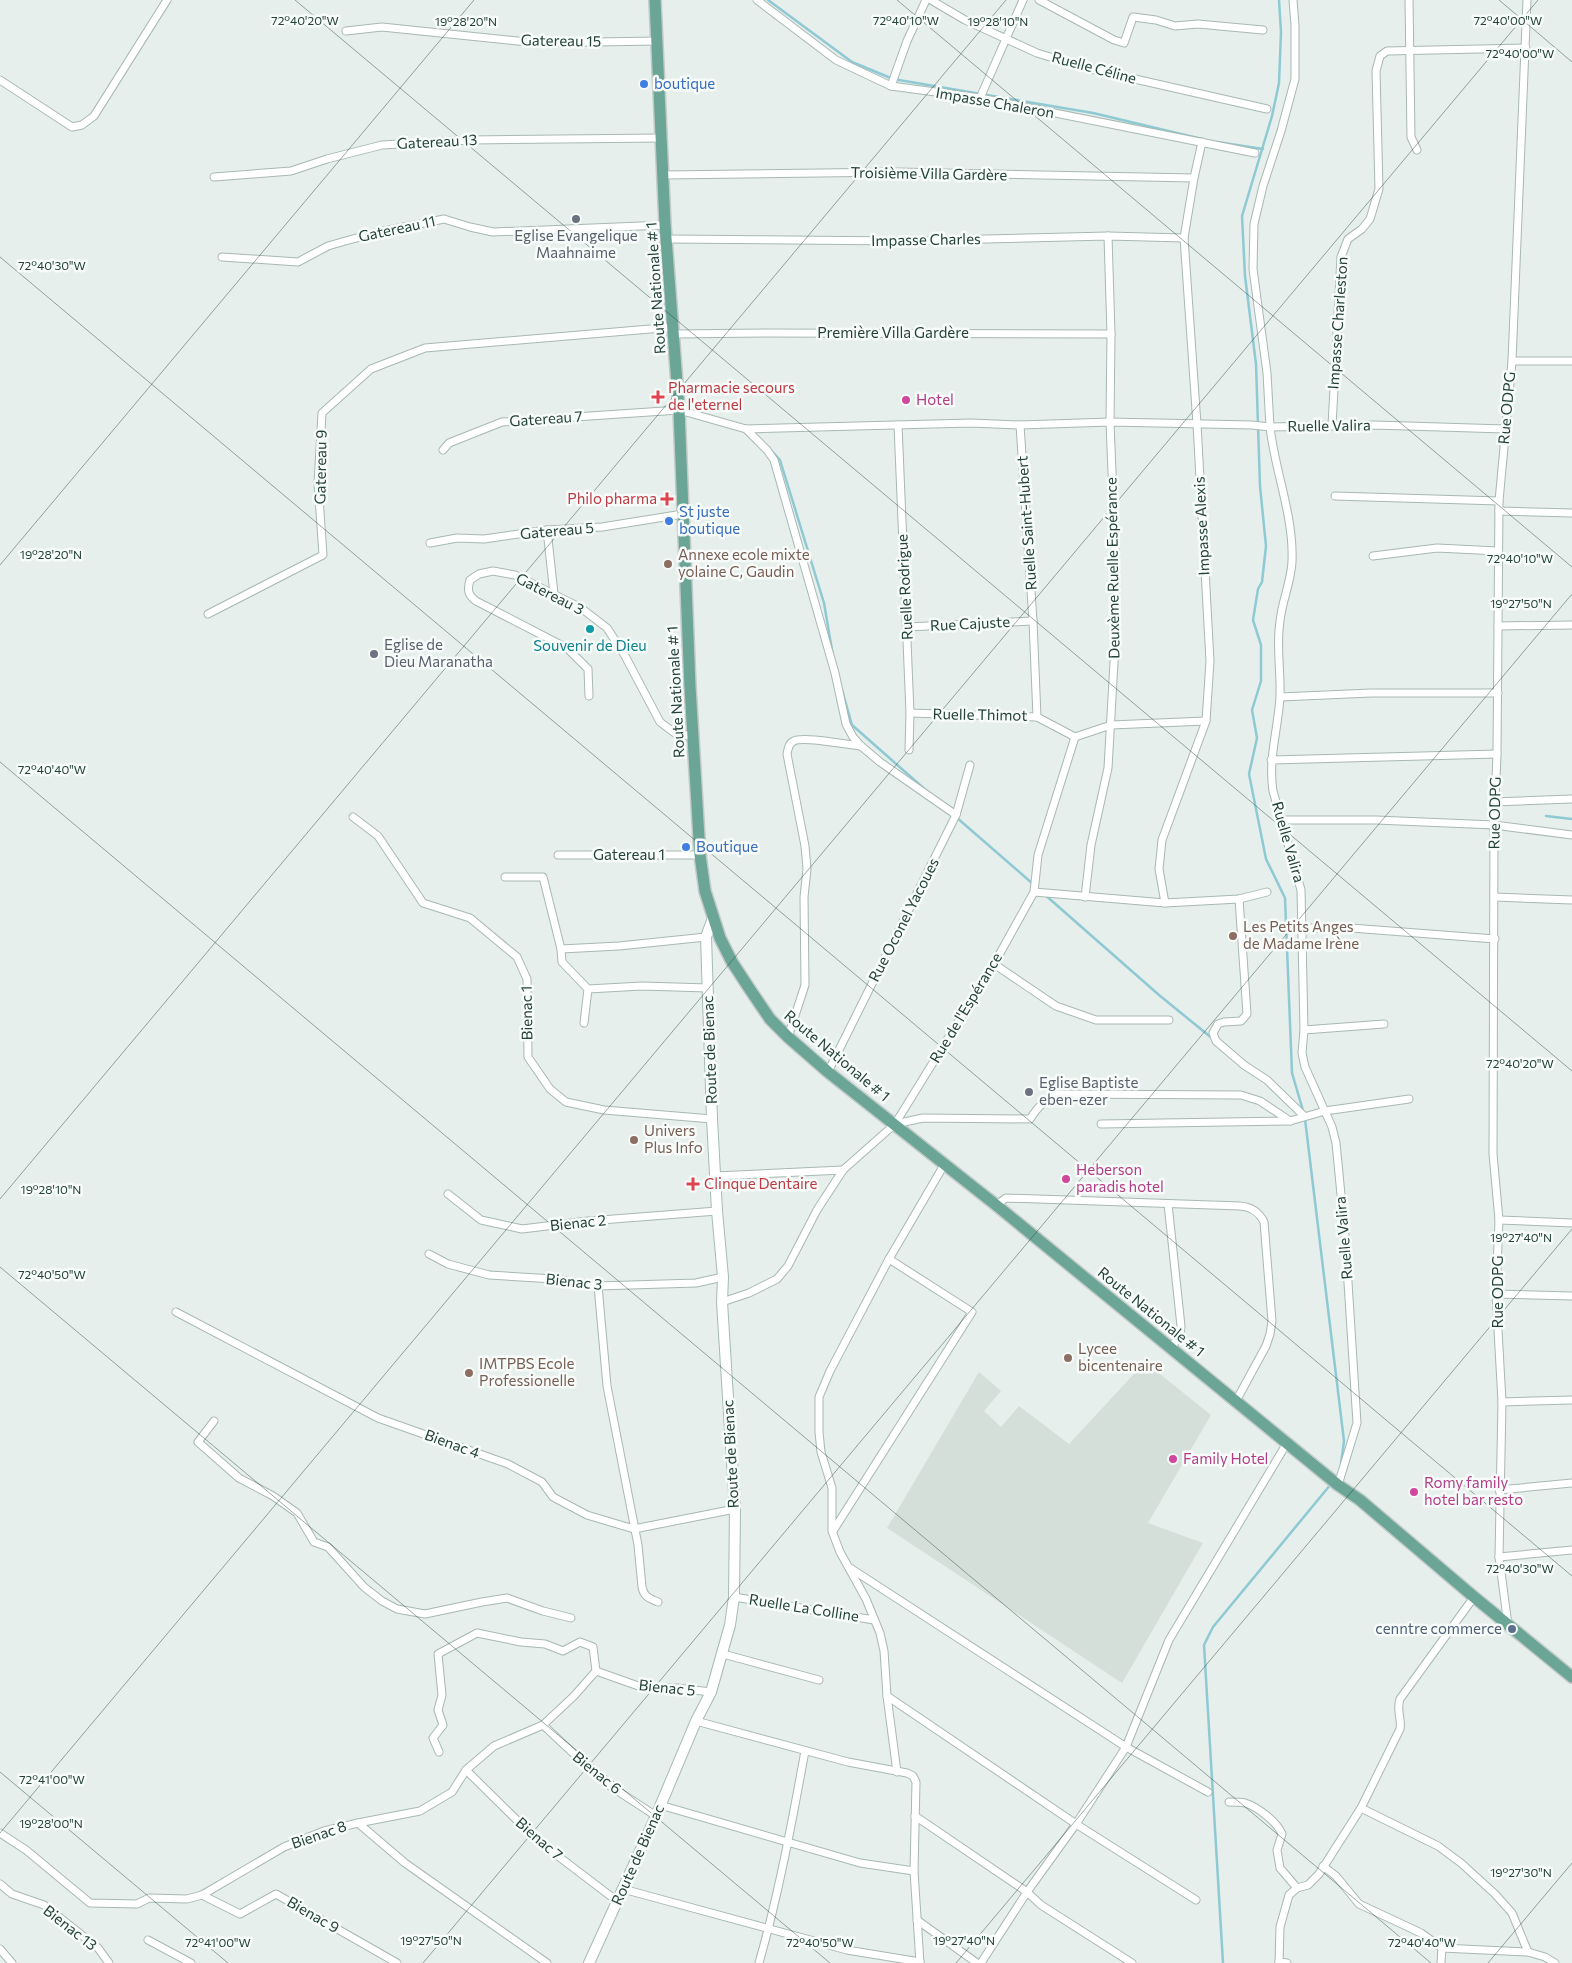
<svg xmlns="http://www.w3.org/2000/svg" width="1572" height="1963" font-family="Commissioner,sans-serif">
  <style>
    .built { fill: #d4dfda }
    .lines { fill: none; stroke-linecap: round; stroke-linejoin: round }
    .stream { stroke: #8ec9d4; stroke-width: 2.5 }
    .street-casing { stroke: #a8b8b2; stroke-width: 9 }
    .secondary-casing { stroke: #a4bbb3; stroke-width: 12 }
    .primary-casing { stroke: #c2cac8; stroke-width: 14 }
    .street { stroke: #fff; stroke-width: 7 }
    .secondary { stroke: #fff; stroke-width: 10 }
    .primary { stroke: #6aa596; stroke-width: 11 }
    .ticks { fill: none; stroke: #24423a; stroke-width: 1; stroke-opacity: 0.45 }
    .shop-dot { fill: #3f7fe0; stroke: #f7fbf9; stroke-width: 2 }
    .worship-dot { fill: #6b7280; stroke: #f7fbf9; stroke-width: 2 }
    .health-dot { fill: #e0444e; stroke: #f7fbf9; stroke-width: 2 }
    .hotel-dot { fill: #d1479c; stroke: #f7fbf9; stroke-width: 2 }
    .education-dot { fill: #8d6e63; stroke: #f7fbf9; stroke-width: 2 }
    .culture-dot { fill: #0f9aa8; stroke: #f7fbf9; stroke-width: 2 }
    .service-dot { fill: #5c6f8a; stroke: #f7fbf9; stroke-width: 2 }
    .labels { text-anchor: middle; stroke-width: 5; stroke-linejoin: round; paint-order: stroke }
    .street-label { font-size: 15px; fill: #24423a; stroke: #f7fbf9 }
    .shop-label { font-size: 15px; fill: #366cbe; stroke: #f7fbf9; text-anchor: start }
    .worship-label { font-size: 15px; fill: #5b616d; stroke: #f7fbf9; text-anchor: start }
    .health-label { font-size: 15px; fill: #be3a42; stroke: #f7fbf9; text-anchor: start }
    .hotel-label { font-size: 15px; fill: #b23c85; stroke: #f7fbf9; text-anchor: start }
    .education-label { font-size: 15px; fill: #785e54; stroke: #f7fbf9; text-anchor: start }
    .culture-label { font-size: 15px; fill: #0d838f; stroke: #f7fbf9 }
    .service-label { font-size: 15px; fill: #4e5e75; stroke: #f7fbf9; text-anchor: end }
    .ticks-label { font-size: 12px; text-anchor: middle; fill: #24423a; stroke: #f7fbf9; stroke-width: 5; stroke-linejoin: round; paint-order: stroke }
  </style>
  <rect width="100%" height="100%" fill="#e6efeb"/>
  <path class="built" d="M 1145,1362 L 1211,1415 L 1148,1523 L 1203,1543 L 1122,1683 L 887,1528 L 979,1372 L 1001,1391 L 984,1411 L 1001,1427 L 1019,1406 L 1069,1444 Z"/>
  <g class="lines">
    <g class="stream">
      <path d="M 768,0 L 852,62 L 893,79 L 1093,113 L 1202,139"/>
      <path d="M 1279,0 L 1281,32 L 1279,83 L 1272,116 L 1242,216 L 1245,276 L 1256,364 L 1260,486 L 1266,546 L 1262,582 L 1258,589 L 1253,620 L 1261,645 L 1261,681 L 1252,710 L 1257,738 L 1249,774 L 1266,859 L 1285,898 L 1292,1073 L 1304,1114"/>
      <path d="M 1217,142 L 1263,149"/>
      <path d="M 769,448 L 780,460 L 824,603 L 833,656"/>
      <path d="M 842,690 L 852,725 L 928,792"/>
      <path d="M 1546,816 L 1572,819"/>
      <path d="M 956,817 L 1033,884"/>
      <path d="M 1044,894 L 1159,995 L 1213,1039"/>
      <path d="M 1305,1119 L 1344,1441 L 1341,1464"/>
      <path d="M 1223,1963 L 1204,1645 L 1213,1627 L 1331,1484"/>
    </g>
    <defs>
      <g id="street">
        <path d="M 757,0 L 836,60 L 891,86 L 980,98 L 1255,153"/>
        <path d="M 931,0 L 965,20 L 1037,53 L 1082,67 L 1267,109"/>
        <path d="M 1039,0 L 1114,40 L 1124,43 L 1133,17 L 1156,20 L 1175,26 L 1198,24 L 1263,30"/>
        <path d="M 1409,0 L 1411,137 L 1417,150"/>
        <path d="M 346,31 L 382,27 L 536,43 L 657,41"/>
        <path d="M 0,80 L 72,127 L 82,125 L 94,116 L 167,0"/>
        <path d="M 891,86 L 907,41 L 926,0"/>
        <path d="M 980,98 L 1023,0"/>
        <path d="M 664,175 L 898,172 L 1194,178"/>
        <path d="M 214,177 L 291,171 L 327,159 L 382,145 L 471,140 L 663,138"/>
        <path d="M 667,239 L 902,241 L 1108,236 L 1184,238"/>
        <path d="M 222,257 L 298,262 L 328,246 L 349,240 L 379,232 L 444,219 L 470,227 L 493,232 L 665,225"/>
        <path d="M 674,334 L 768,333 L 1111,334"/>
        <path d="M 1512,361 L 1572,361"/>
        <path d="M 898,425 L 910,713 L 909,750"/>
        <path d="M 1020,425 L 1033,621 L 1037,717"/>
        <path d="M 1332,426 L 1341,257 L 1348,239 L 1362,229 L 1370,219 L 1379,189 L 1376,71 L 1380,56 L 1387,51 L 1526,48"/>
        <path d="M 746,429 L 767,450 L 774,460 L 835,673 L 846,724 L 853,737 L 861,746 L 880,762 L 956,815"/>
        <path d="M 443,450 L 449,443 L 502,422 L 679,410 L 746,429 L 971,423 L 1020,425 L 1110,422 L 1252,425 L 1270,427 L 1267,373 L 1253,269 L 1254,224 L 1263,186 L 1281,131 L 1295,79 L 1295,25 L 1293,0"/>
        <path d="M 1335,496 L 1499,501"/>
        <path d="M 1499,511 L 1572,513"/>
        <path d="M 547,530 L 554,594"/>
        <path d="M 430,543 L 457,538 L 484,539 L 547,530 L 602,527 L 683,514"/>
        <path d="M 1373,556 L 1437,548 L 1498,551"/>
        <path d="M 208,614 L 323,555 L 318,483 L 322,413 L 371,369 L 425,348 L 674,327"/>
        <path d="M 1498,626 L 1572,625"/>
        <path d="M 907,627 L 1033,621"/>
        <path d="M 589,696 L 588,669 L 567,648 L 476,601 C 468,595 467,590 470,580 L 479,574 L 493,571 L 515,575 L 581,608 L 607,628 L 624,654 L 660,722 L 676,734 L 693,736"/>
        <path d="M 1280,697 L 1371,693 L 1498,693"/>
        <path d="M 910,713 L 1037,717 L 1075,737"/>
        <path d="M 1271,760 L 1497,754"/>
        <path d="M 1495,802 L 1572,799"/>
        <path d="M 353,817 L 378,836 L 423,903 L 470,918 L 517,957 L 527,979 L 528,1057 L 550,1089 L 566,1102 L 604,1110 L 712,1119"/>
        <path d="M 1282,820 L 1376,820 L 1494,825 L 1572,835"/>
        <path d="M 558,855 L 700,855"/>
        <path d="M 505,877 L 543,877 L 561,949 L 562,962 L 588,989 L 584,1023"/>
        <path d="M 1034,892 L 1165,903 L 1239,899 L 1267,892"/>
        <path d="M 1085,897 L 1091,845 L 1108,768 L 1115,645 L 1115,548 L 1110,422 L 1111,334 L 1108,236"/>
        <path d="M 1495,897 L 1572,900"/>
        <path d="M 1239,899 L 1247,1014 L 1241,1021 L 1224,1022 L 1218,1024 L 1213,1033 L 1216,1041 L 1244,1065 L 1267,1080 L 1304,1116"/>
        <path d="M 1165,903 L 1159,869 L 1162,840 L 1206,721 L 1210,661 L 1197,424 L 1184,238 L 1194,178 L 1202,142"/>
        <path d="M 1303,928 L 1351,928 L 1495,939"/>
        <path d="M 561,949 L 619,946 L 706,937"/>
        <path d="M 994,964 L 1056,1006 L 1096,1020 L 1169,1020"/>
        <path d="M 588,989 L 642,986 L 708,988"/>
        <path d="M 1304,1030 L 1384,1024"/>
        <path d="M 788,1037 L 805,985 L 804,897 L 807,869 L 805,846 L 787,754 C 788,748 789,743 794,741 C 803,736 848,745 861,746"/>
        <path d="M 828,1072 L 956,815 L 970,765"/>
        <path d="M 895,1124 L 923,1118 L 1030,1119 C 1038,1107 1044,1100 1058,1094 L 1241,1095 L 1260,1101 L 1290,1121"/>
        <path d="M 1101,1124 L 1290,1121 L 1325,1111 L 1409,1099"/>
        <path d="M 715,1176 L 843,1170"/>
        <path d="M 448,1194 L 481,1220 L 522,1229 L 588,1221 L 717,1211"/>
        <path d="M 1168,1204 L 1181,1326 L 1180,1333 L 1172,1348"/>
        <path d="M 996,1205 L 1006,1198 L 1240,1206 C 1252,1207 1259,1212 1264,1222 L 1272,1321 L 1270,1334 L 1266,1346 L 1236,1401"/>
        <path d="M 1499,1220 L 1572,1223"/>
        <path d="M 429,1254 L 448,1264 L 489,1275 L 554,1279 L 598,1286 L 696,1283 L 723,1277"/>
        <path d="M 598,1286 L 607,1386 L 638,1545 L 642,1587 C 644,1597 649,1598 658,1602"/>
        <path d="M 1496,1294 L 1572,1296"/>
        <path d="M 722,1302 L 749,1293 L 777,1279 L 788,1266 L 817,1210 L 843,1170 L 895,1124 L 994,964 L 1034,892 L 1038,855 L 1075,737 L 1111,725 L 1206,721"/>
        <path d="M 176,1312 L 378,1418 L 508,1464 L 542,1482 L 553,1497 L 587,1515 L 634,1529 L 735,1509"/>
        <path d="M 1502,1402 L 1572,1400"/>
        <path d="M 214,1421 L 198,1442 L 239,1478 L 273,1496 L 297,1513 L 314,1542 L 328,1547 L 364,1587 L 382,1601 L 397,1609 L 425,1614 L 482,1602 L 507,1598 L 543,1611 L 571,1618"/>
        <path d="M 1338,1485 L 1357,1423 L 1345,1236 L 1336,1143 L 1332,1127 L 1305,1067 L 1302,1053 L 1304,1030 L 1301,890 L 1273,791 C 1268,759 1278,729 1280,697 C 1281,672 1276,646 1280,621 C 1282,601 1291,582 1292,562 C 1294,516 1275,472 1270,427 L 1374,425 L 1505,429"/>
        <path d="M 1499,1490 L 1572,1483"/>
        <path d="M 833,1531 L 972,1312 L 889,1259"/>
        <path d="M 1499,1557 L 1572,1550"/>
        <path d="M 850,1568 L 1126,1747 L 1208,1792"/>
        <path d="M 734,1597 L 874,1620"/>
        <path d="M 1508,1625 L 1499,1557 L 1502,1402 L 1496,1294 L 1499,1220 L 1493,1154 L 1494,825 L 1497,754 L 1499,501 L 1512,361 L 1527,0"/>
        <path d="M 723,1654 L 819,1680"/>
        <path d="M 596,1671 L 644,1688 L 677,1688 L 711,1692"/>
        <path d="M 887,1696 L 1076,1824 L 1196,1900"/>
        <path d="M 696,1721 L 848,1762 L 907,1773 L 913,1776 L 916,1782 L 914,1871"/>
        <path d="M 543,1725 L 604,1782 L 656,1816"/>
        <path d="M 466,1770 L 537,1840 L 617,1901"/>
        <path d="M 897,1772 L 887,1696 L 884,1651 L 880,1633 L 866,1599 L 840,1552 L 832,1531 L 832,1488 L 821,1452 L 819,1432 L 819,1397 L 830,1371 L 889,1259 L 944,1165"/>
        <path d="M 1229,1802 C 1235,1802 1240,1802 1245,1803 C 1258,1807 1277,1822 1282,1834 L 1277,1850 L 1280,1868 L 1297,1888"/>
        <path d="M 660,1805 L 860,1863 L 914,1871 L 920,1963"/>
        <path d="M 1361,1808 L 1438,1846 L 1461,1863 L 1495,1894 L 1512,1913 L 1528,1952"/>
        <path d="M 915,1816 L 1027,1892 L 1041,1905 L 1132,1963"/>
        <path d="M 358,1823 L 420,1811 L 452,1792 L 466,1770 L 494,1746 L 543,1725 L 574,1696 L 596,1671 L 593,1647 L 580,1642 L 563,1651 L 545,1644 L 521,1642 L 477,1633 L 438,1654 L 442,1695 L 438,1710 L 443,1725 L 433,1738 L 439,1752"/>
        <path d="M 0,1833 L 26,1850 L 90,1903 L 137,1904 L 149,1898 L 187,1899 L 202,1895 L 284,1847 L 324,1831 L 358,1823 L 405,1863 L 547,1963"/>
        <path d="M 1323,1866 L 1336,1876 L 1359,1904 L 1421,1933 L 1442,1948 L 1528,1952 L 1545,1957 L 1555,1963"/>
        <path d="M 0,1884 L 12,1894 L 44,1905 L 98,1948 L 109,1963"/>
        <path d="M 623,1889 L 847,1950 L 920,1962"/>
        <path d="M 202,1895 L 240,1914 L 276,1894 L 397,1963"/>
        <path d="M 917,1920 L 977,1963"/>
        <path d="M 148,1940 L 191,1963"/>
        <path d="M 0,1949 L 12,1963"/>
        <path d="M 1279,1962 L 1287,1963"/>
        <path d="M 759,1963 C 779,1893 792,1822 805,1751"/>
        <path d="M 981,1963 L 1027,1892 L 1076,1824 L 1126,1747 L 1169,1640 L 1287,1443"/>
        <path d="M 1279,1963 L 1280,1927 L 1289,1895 L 1297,1888 L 1308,1885 L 1319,1874 L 1361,1808 L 1400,1729 C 1402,1719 1396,1710 1400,1699 L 1474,1597"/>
        <path d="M 1441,1963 L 1442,1948"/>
      </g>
      <path id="secondary" d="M 589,1963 L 656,1816 L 696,1721 L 711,1692 L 730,1625 L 734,1597 L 735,1509 L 722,1302 L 723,1277 L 717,1211 L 712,1119 L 706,937 L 713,918"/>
      <path id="primary" d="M 655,0 L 665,225 L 679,410 L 690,687 L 700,855 L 705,891 L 720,938 L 732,962 L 751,991 L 770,1019 L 788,1037 L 828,1072 L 996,1205 L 1338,1485 L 1360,1500 L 1474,1597 L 1572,1677"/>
    </defs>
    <use href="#street" class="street-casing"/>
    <use href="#secondary" class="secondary-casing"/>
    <use href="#primary" class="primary-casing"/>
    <use href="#street" class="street"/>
    <use href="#secondary" class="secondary"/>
    <use href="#primary" class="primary"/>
  </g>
  <path class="ticks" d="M 295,0 L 1572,1071M 897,0 L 1572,567M 1499,0 L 1572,62M 0,257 L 1572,1576M 0,565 L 474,0M 0,762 L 1431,1963M 0,1199 L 1006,0M 0,1267 L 830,1963M 0,1772 L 228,1963M 0,1833 L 1538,0M 423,1963 L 1572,594M 956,1963 L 1572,1229M 1488,1963 L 1572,1863"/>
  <g class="shop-dot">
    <circle cx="644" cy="84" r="5"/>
    <circle cx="669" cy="521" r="5"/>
    <circle cx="686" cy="847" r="5"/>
  </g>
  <g class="worship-dot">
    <circle cx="576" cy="219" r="5"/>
    <circle cx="374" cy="654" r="5"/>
    <circle cx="1029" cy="1092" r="5"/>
  </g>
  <g class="health-dot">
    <path d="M655.5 389.5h5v5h5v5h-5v5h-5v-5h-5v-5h5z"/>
    <path d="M664.5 491.5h5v5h5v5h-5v5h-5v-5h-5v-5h5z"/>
    <path d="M690.5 1176.5h5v5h5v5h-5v5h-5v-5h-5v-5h5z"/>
  </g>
  <g class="hotel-dot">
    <circle cx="906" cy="400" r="5"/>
    <circle cx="1066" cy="1179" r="5"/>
    <circle cx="1173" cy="1459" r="5"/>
    <circle cx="1414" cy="1492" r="5"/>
  </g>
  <g class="education-dot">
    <circle cx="668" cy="564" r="5"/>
    <circle cx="1233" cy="936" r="5"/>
    <circle cx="634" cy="1140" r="5"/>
    <circle cx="1068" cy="1358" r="5"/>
    <circle cx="469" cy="1373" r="5"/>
  </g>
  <circle class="culture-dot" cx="590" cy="629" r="5"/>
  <circle class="service-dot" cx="1512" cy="1629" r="5"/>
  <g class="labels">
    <g class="street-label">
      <text transform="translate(561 41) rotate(1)" y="5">Gatereau 15</text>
      <text transform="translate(1094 68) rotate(15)" y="5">Ruelle Céline</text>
      <text transform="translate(995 103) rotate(10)" y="5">Impasse Chaleron</text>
      <text transform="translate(437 142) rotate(-3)" y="5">Gatereau 13</text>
      <text transform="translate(929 174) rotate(1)" y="5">Troisième Villa Gardère</text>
      <text transform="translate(397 229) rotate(-12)" y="5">Gatereau 11</text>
      <text transform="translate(926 240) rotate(-1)" y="5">Impasse Charles</text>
      <text transform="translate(656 288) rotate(-94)" y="5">Route Nationale # 1</text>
      <text transform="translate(1338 323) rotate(-86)" y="5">Impasse Charleston</text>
      <text x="893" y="338">Première Villa Gardère</text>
      <text transform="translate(1507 408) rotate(-85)" y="5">Rue ODPG</text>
      <text transform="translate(546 419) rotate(-4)" y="5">Gatereau 7</text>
      <text transform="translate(1329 426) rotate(-1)" y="5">Ruelle Valira</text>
      <text transform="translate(321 467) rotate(-89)" y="5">Gatereau 9</text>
      <text transform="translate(1027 523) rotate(-94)" y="5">Ruelle Saint-Hubert</text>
      <text transform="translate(1202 526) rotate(-93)" y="5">Impasse Alexis</text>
      <text transform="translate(557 531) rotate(-5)" y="5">Gatereau 5</text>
      <text transform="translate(1113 568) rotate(-91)" y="5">Deuxème Ruelle Espérance</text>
      <text transform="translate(905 587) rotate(-93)" y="5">Ruelle Rodrigue</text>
      <text transform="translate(550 594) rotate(27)" y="5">Gatereau 3</text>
      <text transform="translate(970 624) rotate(-3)" y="5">Rue Cajuste</text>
      <text transform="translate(676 692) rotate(-93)" y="5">Route Nationale # 1</text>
      <text transform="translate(980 715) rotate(1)" y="5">Ruelle Thimot</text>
      <text transform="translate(1495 813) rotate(-89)" y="5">Rue ODPG</text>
      <text transform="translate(1288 842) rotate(74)" y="5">Ruelle Valira</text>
      <text x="629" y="860">Gatereau 1</text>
      <text transform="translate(904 920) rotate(-63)" y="5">Rue Oconel Yacoues</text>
      <text transform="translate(966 1008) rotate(-59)" y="5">Rue de l'Espérance</text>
      <text transform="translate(527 1013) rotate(-91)" y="5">Bienac 1</text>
      <text transform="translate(710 1050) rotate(-92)" y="5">Route de Bienac</text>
      <text transform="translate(837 1056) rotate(40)" y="5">Route Nationale # 1</text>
      <text transform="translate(578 1223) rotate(-6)" y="5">Bienac 2</text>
      <text transform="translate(1344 1238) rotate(-95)" y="5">Ruelle Valira</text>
      <text transform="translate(574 1282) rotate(6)" y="5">Bienac 3</text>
      <text transform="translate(1498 1292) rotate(-90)" y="5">Rue ODPG</text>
      <text transform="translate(1151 1312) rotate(39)" y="5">Route Nationale # 1</text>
      <text transform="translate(452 1444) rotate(20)" y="5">Bienac 4</text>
      <text transform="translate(731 1454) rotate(-93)" y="5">Route de Bienac</text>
      <text transform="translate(804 1608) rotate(9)" y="5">Ruelle La Colline</text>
      <text transform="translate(667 1688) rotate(6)" y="5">Bienac 5</text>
      <text transform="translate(597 1773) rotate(39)" y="5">Bienac 6</text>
      <text transform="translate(319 1835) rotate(-19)" y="5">Bienac 8</text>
      <text transform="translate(539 1839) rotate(41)" y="5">Bienac 7</text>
      <text transform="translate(638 1855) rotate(-66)" y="5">Route de Bienac</text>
      <text transform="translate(313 1915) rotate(30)" y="5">Bienac 9</text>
      <text transform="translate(70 1928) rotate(38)" y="5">Bienac 13</text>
    </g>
    <g class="shop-label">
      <text x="654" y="89">boutique</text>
      <text x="679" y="517">St juste<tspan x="679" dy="17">boutique</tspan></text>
      <text x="696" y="852">Boutique</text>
    </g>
    <g class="worship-label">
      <text x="576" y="241" text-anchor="middle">Eglise Evangelique<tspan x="576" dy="17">Maahnaime</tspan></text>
      <text x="384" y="650">Eglise de<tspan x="384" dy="17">Dieu Maranatha</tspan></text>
      <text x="1039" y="1088">Eglise Baptiste<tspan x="1039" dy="17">eben-ezer</tspan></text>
    </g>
    <g class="health-label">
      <text x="668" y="393">Pharmacie secours<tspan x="668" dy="17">de l'eternel</tspan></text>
      <text x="657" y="504" text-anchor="end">Philo pharma</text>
      <text x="704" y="1189">Clinque Dentaire</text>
    </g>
    <g class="hotel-label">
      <text x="916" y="405">Hotel</text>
      <text x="1076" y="1175">Heberson<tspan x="1076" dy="17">paradis hotel</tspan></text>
      <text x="1183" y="1464">Family Hotel</text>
      <text x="1424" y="1488">Romy family<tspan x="1424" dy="17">hotel bar resto</tspan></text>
    </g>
    <g class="education-label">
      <text x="678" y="560">Annexe ecole mixte<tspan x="678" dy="17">yolaine C, Gaudin</tspan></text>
      <text x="1243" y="932">Les Petits Anges<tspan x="1243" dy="17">de Madame Irène</tspan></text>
      <text x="644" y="1136">Univers<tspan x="644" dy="17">Plus Info</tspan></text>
      <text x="1078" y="1354">Lycee<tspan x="1078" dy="17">bicentenaire</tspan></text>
      <text x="479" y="1369">IMTPBS Ecole<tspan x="479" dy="17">Professionelle</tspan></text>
    </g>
    <g class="culture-label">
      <text x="590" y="651">Souvenir de Dieu</text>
    </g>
    <g class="service-label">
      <text x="1502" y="1634">cenntre commerce</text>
    </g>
  </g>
  <g class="ticks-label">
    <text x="305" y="25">72°40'20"W</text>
    <text x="906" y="25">72°40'10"W</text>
    <text x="1508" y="25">72°40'00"W</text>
    <text x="466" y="26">19°28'20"N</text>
    <text x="998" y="26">19°28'10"N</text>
    <text x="1520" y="58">72°40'00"W</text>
    <text x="52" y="270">72°40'30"W</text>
    <text x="51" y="559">19°28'20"N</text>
    <text x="1520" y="563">72°40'10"W</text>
    <text x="1521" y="608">19°27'50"N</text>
    <text x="52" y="774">72°40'40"W</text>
    <text x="1520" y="1068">72°40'20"W</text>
    <text x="51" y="1194">19°28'10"N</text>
    <text x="1521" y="1242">19°27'40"N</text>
    <text x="52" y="1279">72°40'50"W</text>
    <text x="1520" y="1573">72°40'30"W</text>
    <text x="52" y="1784">72°41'00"W</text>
    <text x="51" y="1828">19°28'00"N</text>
    <text x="1521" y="1877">19°27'30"N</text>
    <text x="431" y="1945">19°27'50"N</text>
    <text x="964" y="1945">19°27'40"N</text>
    <text x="218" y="1947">72°41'00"W</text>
    <text x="820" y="1947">72°40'50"W</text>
    <text x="1422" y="1947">72°40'40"W</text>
  </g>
</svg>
